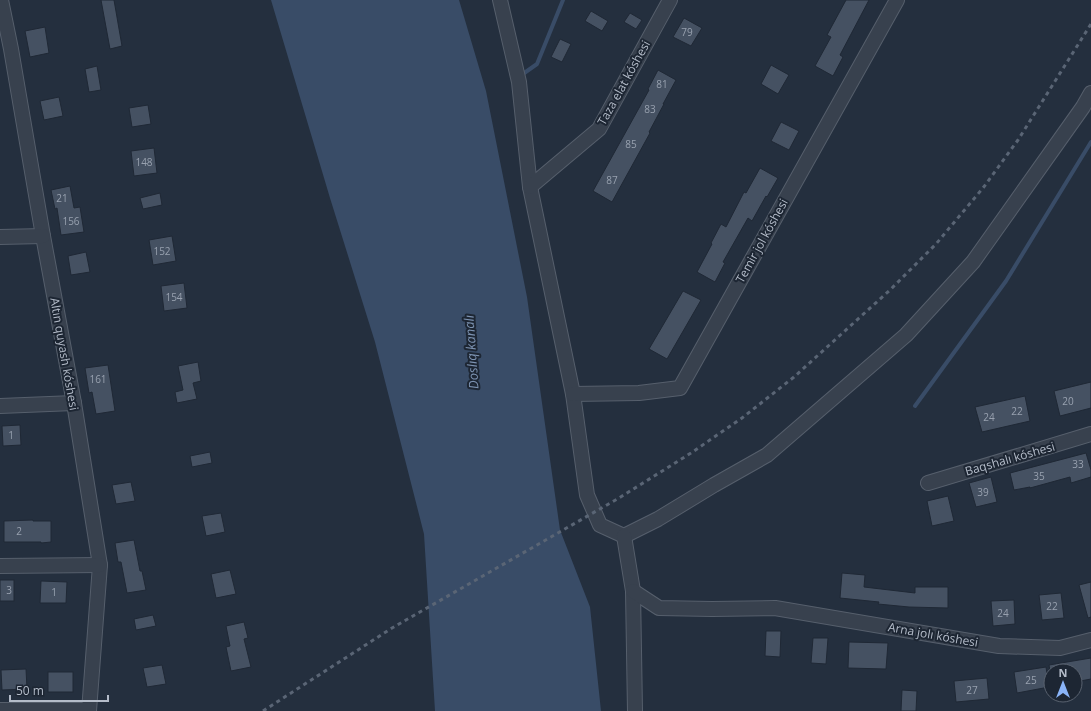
<svg xmlns="http://www.w3.org/2000/svg" width="1091" height="711" font-family="'Open Sans',sans-serif">
  <style>
    .water { fill: #394c67 }
    .lines { fill: none; stroke-linecap: round; stroke-linejoin: round }
    .stream { stroke: #394c67; stroke-width: 4 }
    .building { fill: #455162; stroke: #1f2835 }
    .street-casing { stroke: #565f6c; stroke-width: 16 }
    .street { stroke: #38414e; stroke-width: 14 }
    .rail { stroke: #5a6575; stroke-width: 3; stroke-dasharray: 4 4; stroke-linecap: butt }
    .labels { text-anchor: middle; stroke-width: 4; stroke-linejoin: round; paint-order: stroke }
    .number-label { font-size: 10px; fill: #98a1af }
    .street-label { font-size: 12px; fill: #b4bcc9; stroke: #1d2633 }
    .water-label { font-size: 13px; font-style: italic; fill: #7c92b1; stroke: #1d2633 }
  </style>
  <rect width="100%" height="100%" fill="#242f3e"/>
  <path class="water" d="M 271,0 L 459,0 L 486,91 L 527,297 L 560,530 L 590,607 L 601,711 L 435,711 L 424,534 L 375,342 L 330,198 Z"/>
  <g class="lines">
    <g class="stream">
      <path d="M 520,76 L 537,64 L 563,0"/>
      <path d="M 915,406 L 1006,281 L 1091,142"/>
    </g>
  </g>
  <g class="building">
    <path d="M 101,0 L 114,0 L 122,46 L 110,49 Z"/>
    <path d="M 846,0 L 869,0 L 840,55 L 843,57 L 833,76 L 815,66 L 831,37 L 827,35 Z"/>
    <path d="M 591,11 L 608,21 L 602,31 L 585,21 Z"/>
    <path d="M 630,13 L 642,20 L 636,29 L 624,22 Z"/>
    <path d="M 684,18 L 702,28 L 691,46 L 673,37 Z"/>
    <path d="M 45,27 L 49,53 L 30,57 L 25,31 Z"/>
    <path d="M 560,39 L 571,44 L 562,62 L 551,57 Z"/>
    <path d="M 771,65 L 789,75 L 778,94 L 761,84 Z"/>
    <path d="M 97,66 L 101,90 L 89,92 L 85,69 Z"/>
    <path d="M 658,70 L 676,80 L 663,104 L 664,104 L 649,132 L 650,133 L 612,202 L 593,191 L 649,90 L 648,89 Z"/>
    <path d="M 59,97 L 63,116 L 44,120 L 40,101 Z"/>
    <path d="M 148,105 L 151,124 L 132,127 L 129,108 Z"/>
    <path d="M 781,122 L 799,131 L 789,150 L 771,141 Z"/>
    <path d="M 154,148 L 157,173 L 134,176 L 131,151 Z"/>
    <path d="M 760,168 L 778,178 L 767,197 L 766,196 L 752,221 L 748,218 L 723,262 L 725,263 L 715,282 L 697,272 L 712,244 L 711,243 L 721,224 L 726,227 L 744,192 L 746,193 Z"/>
    <path d="M 70,186 L 74,208 L 80,207 L 84,232 L 61,235 L 57,208 L 55,209 L 51,190 Z"/>
    <path d="M 160,193 L 162,205 L 143,209 L 140,198 Z"/>
    <path d="M 172,236 L 176,261 L 153,265 L 149,240 Z"/>
    <path d="M 86,252 L 90,272 L 71,275 L 68,256 Z"/>
    <path d="M 184,283 L 187,308 L 164,311 L 161,286 Z"/>
    <path d="M 683,291 L 701,300 L 667,359 L 649,349 Z"/>
    <path d="M 198,362 L 201,381 L 193,383 L 197,399 L 177,403 L 175,392 L 183,390 L 178,366 Z"/>
    <path d="M 108,365 L 115,411 L 96,414 L 92,392 L 89,393 L 85,368 Z"/>
    <path d="M 1091,382 L 1091,408 L 1060,416 L 1054,391 Z"/>
    <path d="M 1025,396 L 1030,421 L 982,432 L 975,407 Z"/>
    <path d="M 20,425 L 21,445 L 3,446 L 2,426 Z"/>
    <path d="M 210,452 L 212,463 L 192,467 L 190,456 Z"/>
    <path d="M 1086,453 L 1091,470 L 1091,477 L 1071,483 L 1070,477 L 1030,488 L 1030,487 L 1014,490 L 1010,473 Z"/>
    <path d="M 991,477 L 997,502 L 976,507 L 969,483 Z"/>
    <path d="M 131,482 L 135,501 L 116,504 L 112,485 Z"/>
    <path d="M 948,496 L 954,521 L 932,526 L 927,501 Z"/>
    <path d="M 221,513 L 225,532 L 206,536 L 202,516 Z"/>
    <path d="M 33,520 L 33,521 L 51,521 L 51,542 L 41,543 L 41,542 L 4,542 L 4,521 Z"/>
    <path d="M 134,540 L 140,571 L 142,571 L 146,590 L 127,593 L 121,562 L 118,562 L 115,543 Z"/>
    <path d="M 230,570 L 236,594 L 216,598 L 211,574 Z"/>
    <path d="M 842,573 L 865,575 L 864,587 L 915,593 L 915,587 L 948,587 L 948,608 L 909,607 L 878,604 L 879,602 L 840,598 Z"/>
    <rect x="0" y="580" width="14" height="21"/>
    <path d="M 41,581 L 67,582 L 66,603 L 40,603 Z"/>
    <path d="M 1091,582 L 1091,617 L 1088,618 L 1079,585 Z"/>
    <path d="M 1061,593 L 1064,618 L 1042,620 L 1039,595 Z"/>
    <path d="M 1014,600 L 1015,624 L 993,626 L 991,601 Z"/>
    <path d="M 153,615 L 156,626 L 136,630 L 134,619 Z"/>
    <path d="M 244,622 L 248,638 L 244,639 L 251,667 L 231,671 L 226,647 L 230,646 L 226,626 Z"/>
    <path d="M 766,631 L 781,631 L 780,657 L 765,656 Z"/>
    <path d="M 813,638 L 828,638 L 826,664 L 811,663 Z"/>
    <path d="M 849,642 L 888,643 L 886,669 L 848,668 Z"/>
    <path d="M 1091,658 L 1091,679 L 1075,682 L 1075,671 L 1050,671 L 1049,665 Z"/>
    <path d="M 162,665 L 166,684 L 147,687 L 143,668 Z"/>
    <path d="M 1046,667 L 1049,687 L 1017,693 L 1014,672 Z"/>
    <path d="M 26,669 L 27,689 L 2,690 L 1,670 Z"/>
    <rect x="48" y="672" width="25" height="20"/>
    <path d="M 987,678 L 989,699 L 956,702 L 954,681 Z"/>
    <path d="M 902,690 L 917,691 L 916,711 L 901,711 Z"/>
  </g>
  <g class="lines">
    <defs>
      <g id="street">
        <path d="M 1,0 L 11,49 L 43,236 L 74,403 L 100,565 L 89,711"/>
        <path d="M 500,0 L 519,82 L 530,187 L 573,394 L 587,495 L 600,525 L 624,536"/>
        <path d="M 530,187 L 599,129 L 670,0"/>
        <path d="M 0,237 L 43,236"/>
        <path d="M 573,394 L 639,393 L 680,388 L 897,0"/>
        <path d="M 0,406 L 74,403"/>
        <path d="M 928,483 L 1091,434"/>
        <path d="M 624,536 L 658,519 L 714,485 L 767,455 L 906,335 L 973,262 L 1083,107 L 1091,93"/>
        <path d="M 624,536 L 633,591 L 635,711"/>
        <path d="M 0,566 L 100,565"/>
        <path d="M 633,591 L 659,608 L 712,609 L 775,608 L 999,646 L 1060,648 L 1091,640"/>
        <path d="M 0,710 L 89,710"/>
      </g>
    </defs>
    <use href="#street" class="street-casing"/>
    <use href="#street" class="street"/>
    <path class="rail" d="M 263,711 L 392,628 L 619,498 L 691,453 L 742,418 L 794,377 L 890,290 L 936,244 L 983,188 L 1018,140 L 1091,24"/>
  </g>
  <g class="labels">
    <g class="number-label">
      <text x="687" y="36">79</text>
      <text x="662" y="88">81</text>
      <text x="650" y="113">83</text>
      <text x="631" y="148">85</text>
      <text x="144" y="166">148</text>
      <text x="612" y="184">87</text>
      <text x="62" y="202">21</text>
      <text x="71" y="225">156</text>
      <text x="162" y="255">152</text>
      <text x="174" y="301">154</text>
      <text x="98" y="383">161</text>
      <text x="1068" y="405">20</text>
      <text x="1017" y="415">22</text>
      <text x="989" y="421">24</text>
      <text x="11" y="439">1</text>
      <text x="1078" y="468">33</text>
      <text x="1039" y="480">35</text>
      <text x="983" y="496">39</text>
      <text x="19" y="535">2</text>
      <text x="9" y="594">3</text>
      <text x="54" y="596">1</text>
      <text x="1052" y="610">22</text>
      <text x="1003" y="617">24</text>
      <text x="1031" y="684">25</text>
      <text x="972" y="694">27</text>
    </g>
    <g class="street-label">
      <text transform="translate(624 83) rotate(-61)" y="4">Taza elat kóshesi</text>
      <text transform="translate(762 241) rotate(-61)" y="4">Temir jol kóshesi</text>
      <text transform="translate(64 354) rotate(80)" y="4">Altın quyash kóshesi</text>
      <text transform="translate(1010 459) rotate(-16)" y="4">Baqshalı kóshesi</text>
      <text transform="translate(933 635) rotate(10)" y="4">Arna jolı kóshesi</text>
    </g>
    <g class="water-label">
      <text transform="translate(471 352) rotate(-94)" y="5">Doslıq kanalı</text>
    </g>
  </g>
  <g transform="translate(1063 683)"><circle r="19" fill="#1d2633" stroke="#59626f"/>
  <path d="M0-3L7 15L0 10L-7 15Z" fill="#8ab4f8"/>
  <text y="-6" font-size="11" font-weight="bold" text-anchor="middle" fill="#b4bcc9">N</text>
  </g>
  <path d="M10 695v6h98v-6" fill="none" stroke="#b4bcc9" stroke-width="2"/>
  <text x="16" y="695" font-size="12" fill="#b4bcc9" stroke="#1d2633" stroke-width="3" paint-order="stroke">50 m</text>
</svg>
